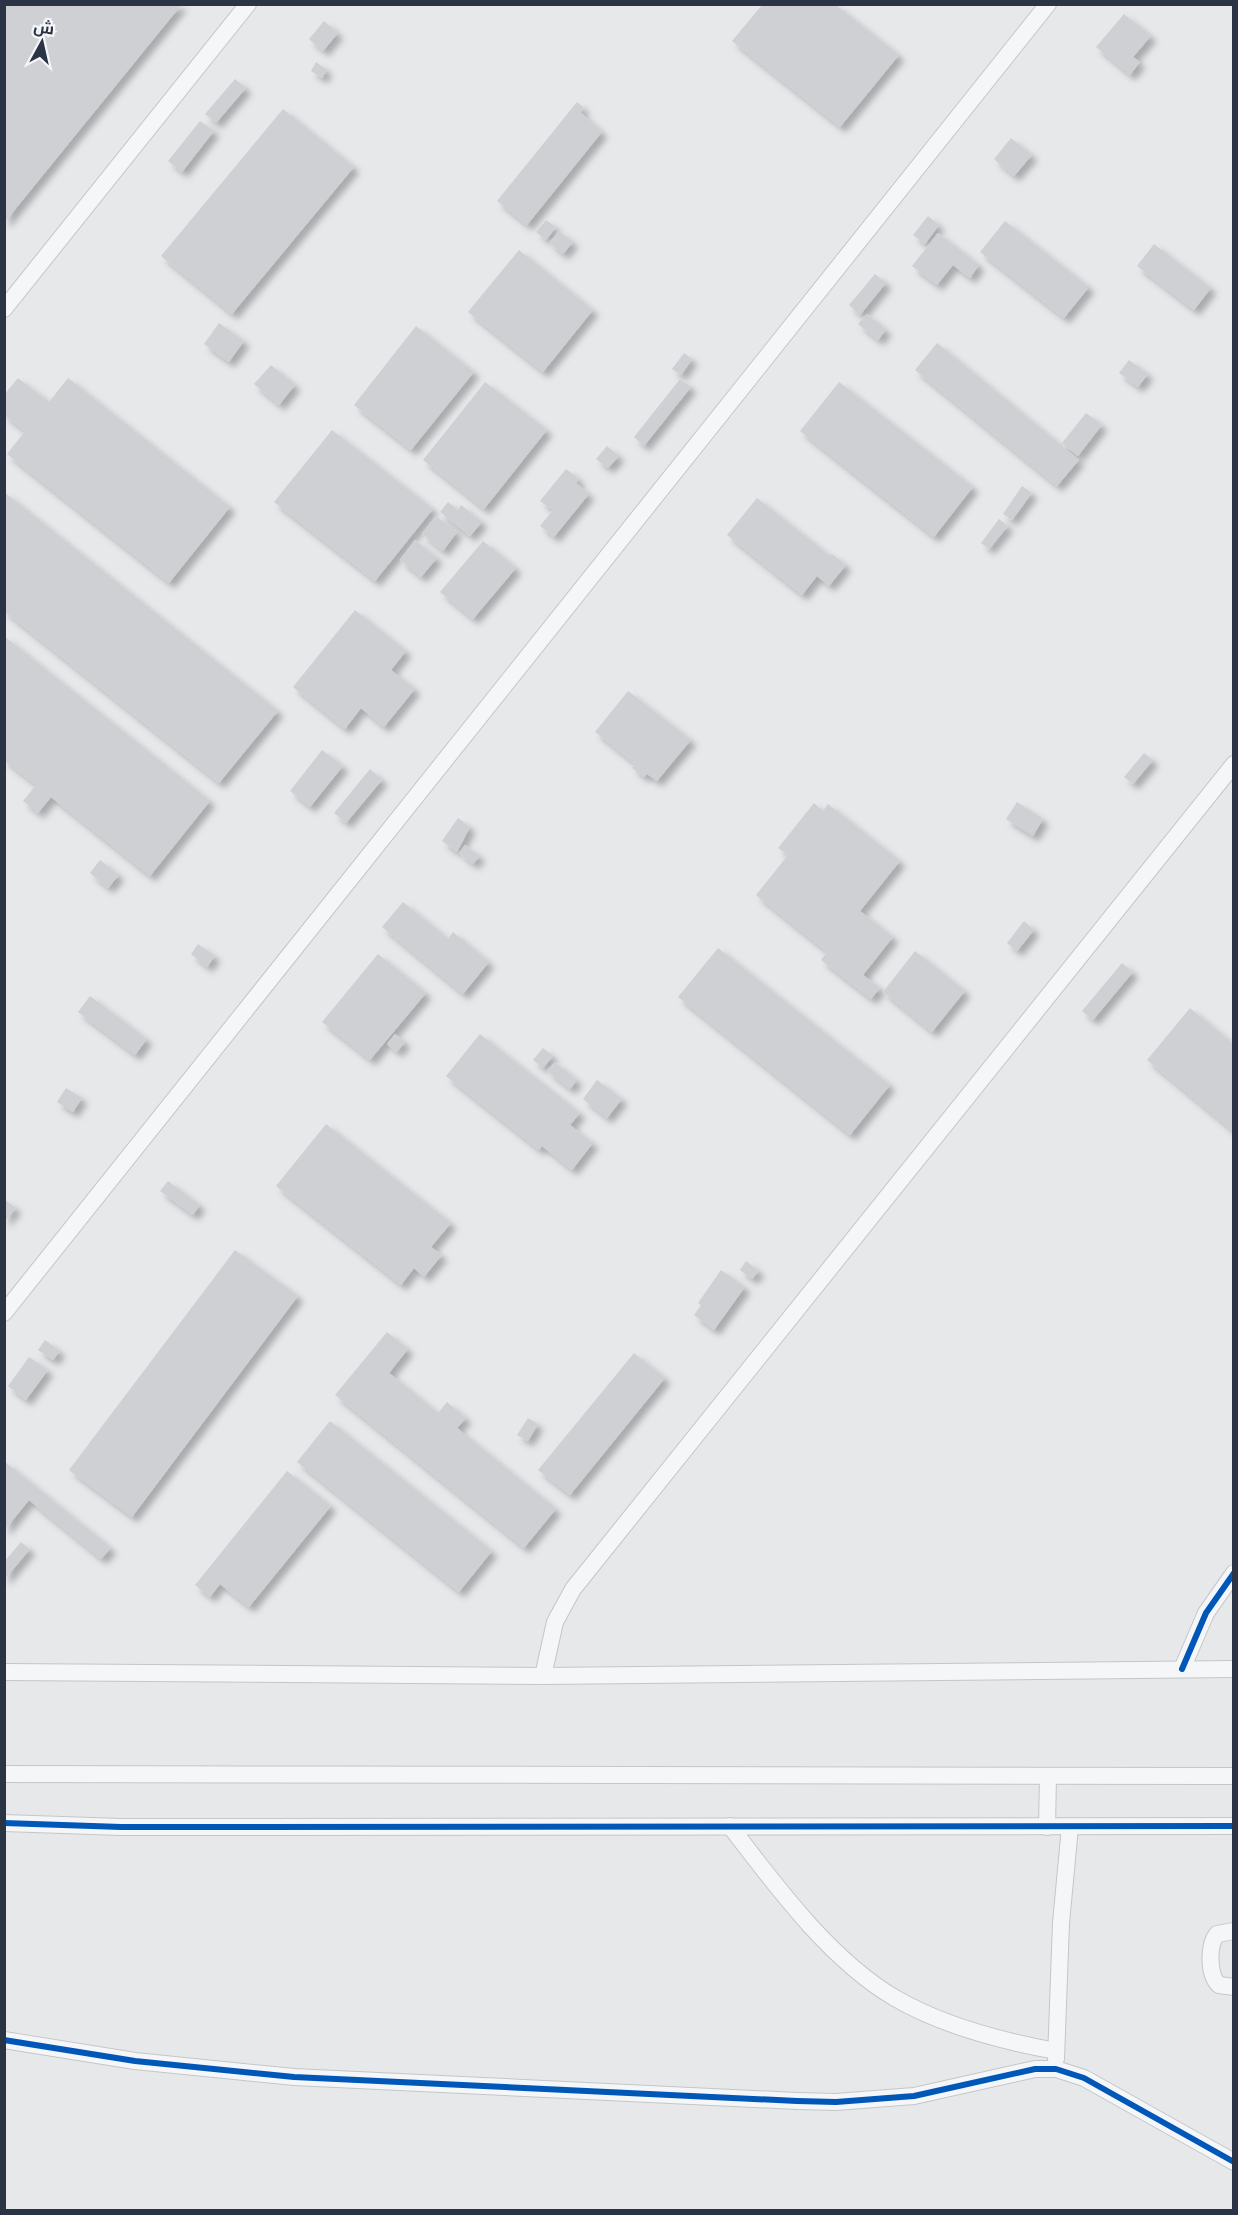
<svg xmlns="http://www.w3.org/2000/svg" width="1238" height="2215" font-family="Karla,Cairo,sans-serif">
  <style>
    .building { fill: #ced0d3; filter: url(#shadow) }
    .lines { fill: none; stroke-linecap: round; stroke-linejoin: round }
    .minor-casing { stroke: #c4c6c8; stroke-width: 18 }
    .minor { stroke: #f5f6f7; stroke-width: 16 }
    .cycleway-casing { stroke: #f4f6f9; stroke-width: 10 }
    .cycleway { stroke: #0057b8; stroke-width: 6 }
  </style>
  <defs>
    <filter id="shadow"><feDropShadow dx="5.5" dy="5.5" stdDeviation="3" flood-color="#0004"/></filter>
  </defs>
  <rect width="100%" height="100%" fill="#e6e8ea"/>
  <g class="building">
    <path d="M 8,4 L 182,4 L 4,223 L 4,8 Z"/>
    <path d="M 762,5 L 836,5 L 899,55 L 840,127 L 732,41 Z"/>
    <path d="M 1124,14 L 1151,36 L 1133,57 L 1140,62 L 1130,75 L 1096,47 Z"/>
    <path d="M 324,21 L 338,33 L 323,51 L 309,39 Z"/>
    <path d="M 316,62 L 327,70 L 322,78 L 311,71 Z"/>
    <path d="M 235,79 L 246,88 L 216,123 L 205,114 Z"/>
    <path d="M 577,102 L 584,108 L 580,112 L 602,132 L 527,225 L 497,201 Z"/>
    <path d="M 283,109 L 354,167 L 232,314 L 161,256 Z"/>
    <path d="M 200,121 L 214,131 L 182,172 L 168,161 Z"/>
    <path d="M 1011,138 L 1032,155 L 1014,176 L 994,159 Z"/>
    <path d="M 928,216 L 939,225 L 925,244 L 913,235 Z"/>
    <path d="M 546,220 L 556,227 L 546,240 L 536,232 Z"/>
    <path d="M 1005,221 L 1089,287 L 1064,318 L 980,252 Z"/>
    <path d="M 559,231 L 573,242 L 563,254 L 549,243 Z"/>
    <path d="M 938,233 L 979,265 L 970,278 L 953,265 L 937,285 L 912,266 Z"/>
    <path d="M 1154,244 L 1211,288 L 1194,310 L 1137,266 Z"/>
    <path d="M 519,250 L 593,310 L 543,372 L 468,312 Z"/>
    <path d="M 875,274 L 886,283 L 860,315 L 849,305 Z"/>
    <path d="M 867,314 L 886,330 L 878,340 L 858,324 Z"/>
    <path d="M 219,323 L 244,341 L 229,362 L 204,344 Z"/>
    <path d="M 416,326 L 474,372 L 411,450 L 354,405 Z"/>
    <path d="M 937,343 L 1079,460 L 1057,486 L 915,370 Z"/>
    <path d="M 684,353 L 692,359 L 681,375 L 672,369 Z"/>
    <path d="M 1129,360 L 1148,374 L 1138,387 L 1119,373 Z"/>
    <path d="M 271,365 L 295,385 L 279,405 L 254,384 Z"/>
    <path d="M 18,378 L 49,402 L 68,378 L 230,507 L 169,583 L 7,454 L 25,431 L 4,415 L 4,395 Z"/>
    <path d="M 680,379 L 691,387 L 644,446 L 634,437 Z"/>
    <path d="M 485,382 L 547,430 L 484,509 L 423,460 Z"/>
    <path d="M 839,382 L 973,487 L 934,537 L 800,431 Z"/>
    <path d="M 1086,413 L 1102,425 L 1078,456 L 1062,443 Z"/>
    <path d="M 332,430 L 433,509 L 375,581 L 274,502 Z"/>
    <path d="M 607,446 L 619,456 L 608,468 L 596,459 Z"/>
    <path d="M 566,469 L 579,479 L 576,483 L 589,494 L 554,537 L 540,526 L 553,510 L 540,501 Z"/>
    <path d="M 1022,486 L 1032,493 L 1012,520 L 1003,514 Z"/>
    <path d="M 4,492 L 278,711 L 219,783 L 4,611 Z"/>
    <path d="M 757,498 L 830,556 L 832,554 L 846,565 L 829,586 L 817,576 L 802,595 L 727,535 Z"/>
    <path d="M 448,502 L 458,510 L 461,505 L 482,522 L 470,536 L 440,512 Z"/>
    <path d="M 436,516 L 457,532 L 443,551 L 422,534 Z"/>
    <path d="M 999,519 L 1008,526 L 989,549 L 981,543 Z"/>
    <path d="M 415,540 L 437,558 L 421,577 L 400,560 Z"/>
    <path d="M 483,541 L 516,568 L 473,619 L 440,592 Z"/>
    <path d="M 355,610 L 406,651 L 391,670 L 415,689 L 384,727 L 361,708 L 345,729 L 293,687 Z"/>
    <path d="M 4,636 L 210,801 L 150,876 L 51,797 L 38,813 L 23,801 L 36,785 L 4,760 Z"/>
    <path d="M 628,691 L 691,740 L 657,781 L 647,774 L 644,777 L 632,768 L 635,764 L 595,732 Z"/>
    <path d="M 322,750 L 343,766 L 310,807 L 290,791 Z"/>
    <path d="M 1144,753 L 1153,760 L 1133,784 L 1124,777 Z"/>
    <path d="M 370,769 L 382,780 L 346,823 L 334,813 Z"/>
    <path d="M 1017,802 L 1043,819 L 1033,836 L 1006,819 Z"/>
    <path d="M 814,803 L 823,811 L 828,804 L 900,861 L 860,911 L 893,937 L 863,975 L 880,988 L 871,999 L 821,960 L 827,952 L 756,895 L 788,855 L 778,848 Z"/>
    <path d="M 458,818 L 470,827 L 457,852 L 442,841 Z"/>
    <path d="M 465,845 L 480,856 L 473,864 L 459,853 Z"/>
    <path d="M 100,860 L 119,875 L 108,888 L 90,873 Z"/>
    <path d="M 403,902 L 448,939 L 453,932 L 489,962 L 463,994 L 382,927 Z"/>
    <path d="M 1024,921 L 1034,930 L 1017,951 L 1007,943 Z"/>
    <path d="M 198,944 L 215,956 L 207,967 L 191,954 Z"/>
    <path d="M 718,948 L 890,1085 L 850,1135 L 678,997 Z"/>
    <path d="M 915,951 L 965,991 L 932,1032 L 883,992 Z"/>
    <path d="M 378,954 L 426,993 L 370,1060 L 322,1022 Z"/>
    <path d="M 1122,963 L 1133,972 L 1093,1020 L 1082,1011 Z"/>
    <path d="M 90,996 L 147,1039 L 135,1055 L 78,1012 Z"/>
    <path d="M 1190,1008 L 1233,1044 L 1233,1131 L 1147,1060 Z"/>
    <path d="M 395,1034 L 405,1042 L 397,1052 L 387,1044 Z"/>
    <path d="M 480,1034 L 580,1113 L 570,1125 L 593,1143 L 572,1170 L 542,1146 L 539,1150 L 446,1076 Z"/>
    <path d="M 543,1048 L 553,1056 L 543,1068 L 533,1060 Z"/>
    <path d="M 555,1062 L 577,1080 L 570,1089 L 547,1071 Z"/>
    <path d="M 597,1080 L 622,1099 L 607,1118 L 583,1099 Z"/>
    <path d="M 66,1088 L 82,1098 L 73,1112 L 57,1102 Z"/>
    <path d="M 326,1124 L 451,1223 L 431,1247 L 442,1255 L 424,1277 L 414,1268 L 401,1285 L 276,1186 Z"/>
    <path d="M 168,1181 L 200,1205 L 193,1215 L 160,1191 Z"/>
    <path d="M 4,1199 L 16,1208 L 4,1222 Z"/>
    <path d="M 235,1250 L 298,1296 L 132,1517 L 69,1470 Z"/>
    <path d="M 746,1261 L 759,1271 L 752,1279 L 740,1270 Z"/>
    <path d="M 721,1270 L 745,1287 L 714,1330 L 694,1315 L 701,1305 L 698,1303 Z"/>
    <path d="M 387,1332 L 408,1349 L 389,1373 L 438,1413 L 447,1402 L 466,1418 L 457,1428 L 556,1509 L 524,1548 L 335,1395 Z"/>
    <path d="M 45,1340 L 60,1351 L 53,1360 L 38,1350 Z"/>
    <path d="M 634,1353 L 665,1378 L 570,1495 L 538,1470 Z"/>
    <path d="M 29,1357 L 48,1370 L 26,1400 L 8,1386 Z"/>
    <path d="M 528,1418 L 538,1424 L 528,1441 L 517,1435 Z"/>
    <path d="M 330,1421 L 492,1551 L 459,1592 L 297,1462 Z"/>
    <path d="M 4,1461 L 111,1548 L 101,1559 L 29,1500 L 4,1531 Z"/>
    <path d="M 287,1471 L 331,1506 L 249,1607 L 220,1584 L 210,1597 L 195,1585 Z"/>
    <path d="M 21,1542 L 30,1549 L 4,1580 L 4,1562 Z"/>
  </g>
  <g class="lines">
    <defs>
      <g id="minor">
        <path d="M 4,309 L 248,4"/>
        <path d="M 4,1313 L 1048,4"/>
        <path d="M 1182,1669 L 1206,1613 L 1234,1573"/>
        <path d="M 4,1672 L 543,1676 L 1234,1669"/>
        <path d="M 543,1676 L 555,1622 L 573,1589 L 1234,764"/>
        <path d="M 4,1774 L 1234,1776"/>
        <path d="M 4,1823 L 121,1827 L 1234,1826"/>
        <path d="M 730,1826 C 775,1885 830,1960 895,1998 C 943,2026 1001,2041 1056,2051"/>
        <path d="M 1047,1827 L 1048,1776"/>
        <path d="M 1234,1931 L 1217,1934 C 1208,1945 1208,1975 1219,1985 L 1234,1987"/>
        <path d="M 4,2040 L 135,2061 L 294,2077 L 797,2101 L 836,2102 L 914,2096 L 1035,2069 L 1056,2069 L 1084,2078 L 1234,2162"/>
        <path d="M 1056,2059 L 1061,1923 L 1070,1827"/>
      </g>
    </defs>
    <use href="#minor" class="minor-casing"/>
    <use href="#minor" class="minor"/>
    <defs>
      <g id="cycleway">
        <path d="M 1182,1669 L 1206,1613 L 1234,1573"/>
        <path d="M 4,1823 L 121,1827 L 1234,1826"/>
        <path d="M 4,2040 L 135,2061 L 294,2077 L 797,2101 L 836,2102 L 914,2096 L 1035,2069 L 1056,2069 L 1084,2078 L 1234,2162"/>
      </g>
    </defs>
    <use href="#cycleway" class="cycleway-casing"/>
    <use href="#cycleway" class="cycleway"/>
  </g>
  <rect width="1238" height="2215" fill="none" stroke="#2b3445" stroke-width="12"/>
  <g transform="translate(42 42) rotate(8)" stroke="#f4f6f9" stroke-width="4.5" paint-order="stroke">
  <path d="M0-4.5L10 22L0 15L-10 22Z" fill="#2b3445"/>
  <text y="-9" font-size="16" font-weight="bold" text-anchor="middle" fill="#2b3445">ش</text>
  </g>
</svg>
